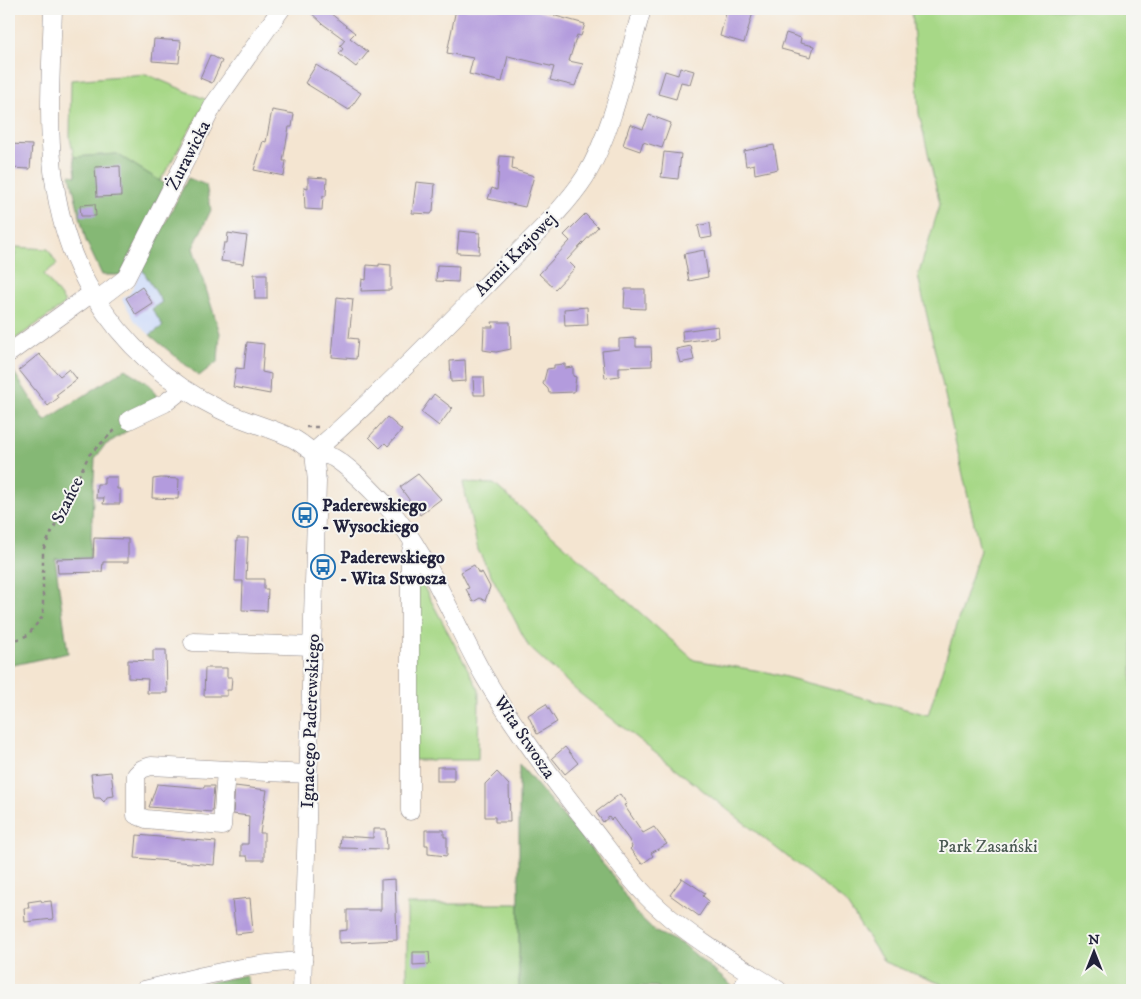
<svg xmlns="http://www.w3.org/2000/svg" width="1141" height="999" font-family="'IM FELL DW Pica',serif">
  <style>
    .built { fill: #cedbfa }
    .green { fill: #a7d887; stroke: #647d61 }
    .forest { fill: #85b874; stroke: #546d58 }
    .building { fill: #b39bdd }
    .lines { fill: none; stroke-linecap: round; stroke-linejoin: round }
    .minor-casing { stroke: #8b8486; stroke-width: 19 }
    .path { stroke: #8b8486; stroke-width: 2.5; stroke-dasharray: 4 4; stroke-linecap: butt }
    .minor { stroke: #fff; stroke-width: 18 }
    .labels { text-anchor: middle; stroke-width: 4; stroke-linejoin: round; paint-order: stroke }
    .street-label { font-size: 18px; fill: #22223b; stroke: #f6f6f2 }
    .poi-label { font-size: 18px; font-weight: bold; fill: #22223b; stroke: #f6f6f2; text-anchor: start }
    .park-label { font-size: 18px; fill: #4a5952; stroke: #f6f6f2 }
  </style>
  <rect width="100%" height="100%" fill="#f6f6f2"/>
  <filter id="ink" filterUnits="userSpaceOnUse"><feTurbulence type="fractalNoise" baseFrequency=".02" numOctaves="2"/><feDisplacementMap in="SourceGraphic" scale="10" xChannelSelector="R" yChannelSelector="G"/><feConvolveMatrix kernelMatrix="1 2 1 2 8 2 1 2 1" color-interpolation-filters="sRGB"/></filter>
  <filter id="wash" filterUnits="userSpaceOnUse"><feTurbulence type="fractalNoise" baseFrequency=".0096" numOctaves="4" result="noise"/><feDisplacementMap in="SourceGraphic" scale="20" xChannelSelector="R" yChannelSelector="G"/><feGaussianBlur stdDeviation="1.12" result="paint"/><feColorMatrix in="noise" values="0 0 0 0 0 0 0 0 0 0 0 0 0 0 0 0 0 1.4 0 .05"/><feComposite in="paint" operator="in"/></filter>
  <g filter="url(#wash)">
    <rect width="100%" height="100%" fill="#f4e5d1"/>
    <path class="built" d="M 142,269 L 163,302 L 163,326 L 150,335 L 135,321 L 122,299 L 130,293 Z"/>
    <g class="green">
      <path d="M 912,9 L 1132,9 L 1132,990 L 957,990 L 884,962 L 846,903 L 578,692 L 529,647 L 478,550 L 463,483 L 494,484 L 694,660 L 767,672 L 928,715 L 980,550 L 918,276 L 940,204 L 919,114 Z"/>
      <path d="M 146,74 L 207,100 L 160,181 L 117,154 L 74,157 L 70,138 L 71,80 Z"/>
      <path d="M 16,247 L 48,249 L 57,264 L 44,274 L 64,301 L 64,305 L 11,342 L 9,339 L 9,304 Z"/>
      <path d="M 413,567 L 479,690 L 478,760 L 414,760 Z"/>
      <rect x="407" y="904" width="112" height="86"/>
    </g>
    <g class="forest">
      <path d="M 117,154 L 165,184 L 121,275 L 102,275 L 86,241 L 70,175 L 76,176 L 74,157 Z"/>
      <path d="M 188,178 L 206,185 L 211,210 L 193,248 L 220,333 L 218,361 L 199,376 L 150,335 L 163,326 L 152,309 L 162,302 L 142,269 Z"/>
      <path d="M 12,369 L 45,421 L 125,369 L 150,385 L 163,407 L 104,446 L 95,459 L 90,558 L 55,559 L 68,653 L 9,666 L 9,370 Z"/>
      <path d="M 519,764 L 608,869 L 636,913 L 656,932 L 684,945 L 732,986 L 730,990 L 658,990 L 658,987 L 609,986 L 608,990 L 519,990 Z"/>
      <path d="M 246,975 L 249,990 L 170,990 Z"/>
    </g>
    <g id="blocks">
      <g class="building">
        <path d="M 307,9 L 325,9 L 355,33 L 350,38 L 368,52 L 356,67 L 339,54 L 343,49 L 340,46 L 345,40 L 323,24 Z"/>
        <path d="M 456,9 L 530,9 L 585,24 L 581,36 L 577,35 L 569,61 L 583,64 L 575,86 L 550,80 L 554,67 L 508,56 L 502,82 L 469,74 L 473,58 L 447,53 Z"/>
        <path d="M 727,9 L 754,9 L 744,43 L 720,36 Z"/>
        <path d="M 786,33 L 801,38 L 800,43 L 814,46 L 811,57 L 781,49 Z"/>
        <path d="M 154,39 L 181,41 L 179,63 L 152,61 Z"/>
        <path d="M 210,55 L 222,61 L 212,83 L 200,78 Z"/>
        <path d="M 316,65 L 361,93 L 349,110 L 305,83 Z"/>
        <path d="M 680,67 L 694,71 L 690,84 L 681,82 L 676,99 L 658,94 L 665,71 L 678,75 Z"/>
        <path d="M 272,110 L 294,114 L 292,127 L 289,127 L 283,161 L 286,161 L 284,176 L 254,170 L 263,141 L 266,142 Z"/>
        <path d="M 649,115 L 671,123 L 662,148 L 643,142 L 640,151 L 623,145 L 630,124 L 643,129 Z"/>
        <path d="M 9,144 L 32,145 L 30,169 L 9,168 Z"/>
        <path d="M 774,145 L 778,169 L 755,174 L 754,164 L 746,166 L 744,151 Z"/>
        <path d="M 664,152 L 681,154 L 678,179 L 661,177 Z"/>
        <path d="M 500,156 L 513,157 L 512,169 L 534,176 L 525,207 L 488,199 L 492,188 L 497,190 Z"/>
        <path d="M 120,166 L 121,196 L 97,197 L 95,167 Z"/>
        <path d="M 308,177 L 327,178 L 326,196 L 323,196 L 322,210 L 305,209 L 304,187 L 308,188 Z"/>
        <path d="M 416,182 L 435,184 L 433,211 L 431,214 L 412,213 Z"/>
        <path d="M 95,204 L 96,216 L 81,216 L 80,205 Z"/>
        <path d="M 585,214 L 598,227 L 567,260 L 575,268 L 555,289 L 539,274 L 570,241 L 564,235 Z"/>
        <path d="M 710,223 L 712,237 L 701,239 L 698,226 Z"/>
        <path d="M 459,231 L 480,233 L 479,254 L 457,253 Z"/>
        <path d="M 228,233 L 247,236 L 243,264 L 221,261 L 224,243 L 227,243 Z"/>
        <path d="M 704,250 L 708,277 L 689,281 L 684,254 Z"/>
        <path d="M 379,264 L 391,265 L 391,290 L 361,291 L 362,279 L 366,280 L 367,265 L 379,266 Z"/>
        <path d="M 437,265 L 459,266 L 458,282 L 436,281 Z"/>
        <path d="M 254,274 L 267,274 L 267,299 L 255,299 Z"/>
        <path d="M 142,287 L 153,304 L 136,315 L 126,298 Z"/>
        <path d="M 625,289 L 645,289 L 645,309 L 624,308 Z"/>
        <path d="M 337,297 L 353,299 L 349,338 L 358,339 L 356,359 L 332,357 Z"/>
        <path d="M 587,307 L 588,325 L 565,326 L 564,309 Z"/>
        <path d="M 492,322 L 510,322 L 511,349 L 496,352 L 483,350 L 484,327 L 493,327 Z"/>
        <path d="M 718,326 L 719,337 L 683,342 L 682,331 Z"/>
        <path d="M 636,338 L 636,347 L 651,347 L 652,366 L 619,367 L 619,376 L 605,378 L 602,351 L 619,349 L 619,339 Z"/>
        <path d="M 247,342 L 264,344 L 262,372 L 271,374 L 270,394 L 233,387 L 236,368 L 244,369 Z"/>
        <path d="M 691,346 L 694,360 L 680,363 L 676,349 Z"/>
        <path d="M 39,354 L 60,376 L 69,369 L 77,379 L 56,395 L 58,398 L 48,406 L 19,370 Z"/>
        <path d="M 465,360 L 466,381 L 451,382 L 450,361 Z"/>
        <path d="M 565,364 L 565,368 L 573,367 L 573,376 L 576,377 L 574,392 L 549,393 L 548,389 L 543,384 L 547,369 L 554,368 L 554,365 Z"/>
        <path d="M 473,377 L 484,377 L 485,395 L 474,395 Z"/>
        <path d="M 434,394 L 452,408 L 439,426 L 421,412 Z"/>
        <path d="M 387,417 L 402,430 L 388,446 L 385,443 L 380,448 L 369,437 Z"/>
        <path d="M 418,474 L 441,499 L 420,515 L 400,487 Z"/>
        <path d="M 104,477 L 117,477 L 117,489 L 120,489 L 120,504 L 103,504 L 104,498 L 96,498 L 97,484 L 104,484 Z"/>
        <path d="M 161,478 L 179,479 L 178,499 L 152,498 L 153,479 Z"/>
        <path d="M 94,538 L 128,539 L 128,562 L 103,562 L 102,572 L 58,573 L 57,559 L 93,558 Z"/>
        <path d="M 237,538 L 248,538 L 246,579 L 264,579 L 264,589 L 268,589 L 267,611 L 242,610 L 243,581 L 235,581 Z"/>
        <path d="M 474,565 L 479,574 L 482,572 L 490,587 L 485,601 L 480,598 L 473,602 L 466,589 L 469,588 L 461,572 Z"/>
        <path d="M 153,650 L 166,650 L 167,693 L 147,693 L 148,679 L 128,678 L 128,660 L 153,661 Z"/>
        <path d="M 205,668 L 227,668 L 227,677 L 232,677 L 231,690 L 227,690 L 227,696 L 204,696 Z"/>
        <path d="M 546,704 L 557,722 L 537,734 L 528,715 Z"/>
        <path d="M 565,747 L 578,763 L 565,774 L 552,758 Z"/>
        <rect x="437" y="767" width="17" height="14"/>
        <path d="M 111,772 L 114,796 L 107,797 L 104,802 L 100,798 L 94,798 L 91,774 Z"/>
        <path d="M 497,772 L 509,785 L 510,822 L 495,822 L 495,817 L 485,817 L 485,784 Z"/>
        <path d="M 157,784 L 204,788 L 204,786 L 214,786 L 212,812 L 149,807 Z"/>
        <path d="M 235,786 L 267,790 L 260,833 L 264,833 L 264,860 L 248,860 L 247,856 L 241,856 L 241,844 L 248,844 L 249,816 L 233,814 Z"/>
        <path d="M 620,794 L 627,804 L 624,805 L 643,833 L 654,827 L 667,844 L 651,853 L 653,856 L 642,864 L 630,849 L 632,847 L 629,840 L 613,818 L 611,820 L 609,817 L 603,822 L 596,812 Z"/>
        <path d="M 373,829 L 386,829 L 387,849 L 340,848 L 341,836 L 373,838 Z"/>
        <path d="M 425,830 L 444,830 L 444,837 L 447,837 L 447,856 L 428,854 L 428,845 L 425,845 Z"/>
        <path d="M 137,835 L 216,842 L 214,865 L 135,858 Z"/>
        <path d="M 682,878 L 705,893 L 703,896 L 709,901 L 699,916 L 670,895 Z"/>
        <path d="M 395,879 L 397,940 L 339,943 L 339,931 L 347,930 L 347,910 L 381,910 L 381,880 Z"/>
        <path d="M 250,898 L 253,932 L 236,934 L 232,900 Z"/>
        <path d="M 41,900 L 42,902 L 51,901 L 53,919 L 25,922 L 24,908 L 29,908 L 28,902 Z"/>
        <path d="M 413,952 L 429,952 L 430,964 L 413,965 Z"/>
      </g>
    </g>
  </g>
  <g filter="url(#ink)">
    <use href="#blocks" fill-opacity="0" stroke="#8b8486" stroke-width="1"/>
    <g class="lines">
      <defs>
        <g id="minor">
          <path d="M 53,9 C 50,106 39,207 93,294 C 124,345 168,384 221,410 C 245,422 271,427 294,439 C 302,443 308,450 316,453 C 322,455 329,455 334,458 C 352,469 368,487 383,502 C 424,545 454,623 484,676 C 516,731 553,780 593,830 C 614,857 634,886 660,909 C 695,941 738,965 778,990"/>
          <path d="M 97,300 L 126,278 L 214,104 L 281,9"/>
          <path d="M 9,353 L 92,293"/>
          <path d="M 129,420 L 165,403 L 183,389"/>
          <path d="M 314,452 C 379,395 440,332 501,270 C 529,240 563,211 585,177 C 613,132 627,60 642,9"/>
          <path d="M 193,642 L 312,646"/>
          <path d="M 226,770 L 222,826 L 146,819 L 136,815 L 136,775 L 142,769 L 151,766 L 308,774"/>
          <path d="M 410,811 L 410,556 L 413,544"/>
          <path d="M 144,990 C 196,978 248,963 303,961"/>
          <path d="M 302,990 L 317,482 L 314,452"/>
          <path d="M 741,990 L 751,973"/>
        </g>
      </defs>
      <use href="#minor" class="minor-casing"/>
      <g class="path">
        <path d="M 1122,9 L 1132,18"/>
        <path d="M 306,427 L 318,427"/>
        <path d="M 9,643 L 28,635 L 43,616 L 43,550 L 89,455 L 117,428"/>
      </g>
      <use href="#minor" class="minor"/>
    </g>
  </g>
  <defs>
    <symbol id="bus-ring" viewBox="-11 -11 22 22"><circle r="9.5" fill="#f6f6f2" stroke="#1f6fb2" stroke-width="1.5"/><path d="M-5-6H5V4H4V6H2V4H-2V6H-4V4H-5ZM-3.5-4V0h7V-4ZM-3.5 1.2v1.5H-2V1.2ZM2 1.2v1.5H3.5V1.2Z" fill="#1f6fb2"/></symbol>
  </defs>
  <g fill-rule="evenodd">
    <use href="#bus-ring" x="291" y="501" width="28" height="28"/>
    <use href="#bus-ring" x="309" y="553" width="28" height="28"/>
  </g>
  <g class="labels">
    <g class="street-label">
      <text transform="translate(188 155) rotate(-63)" y="6">Żurawicka</text>
      <text transform="translate(515 254) rotate(-46)" y="6">Armii Krajowej</text>
      <text transform="translate(67 500) rotate(-64)" y="6">Szańce</text>
      <text transform="translate(310 721) rotate(-88)" y="6">Ignacego Paderewskiego</text>
      <text transform="translate(525 737) rotate(56)" y="6">Wita Stwosza</text>
    </g>
    <g class="poi-label">
      <text x="322" y="511">Paderewskiego<tspan x="322" dy="21">- Wysockiego</tspan></text>
      <text x="340" y="563">Paderewskiego<tspan x="340" dy="21">- Wita Stwosza</tspan></text>
    </g>
    <g class="park-label">
      <text x="988" y="852">Park Zasański</text>
    </g>
  </g>
  <rect width="1141" height="999" fill="none" stroke="#f6f6f2" stroke-width="30"/>
  <g transform="translate(1094 952)" stroke="#f6f6f2" stroke-width="4" paint-order="stroke">
  <path d="M0-4L9 19L0 12L-9 19Z" fill="#22223b"/>
  <text y="-8" font-size="14" font-weight="bold" text-anchor="middle" fill="#22223b">N</text>
  </g>
</svg>
